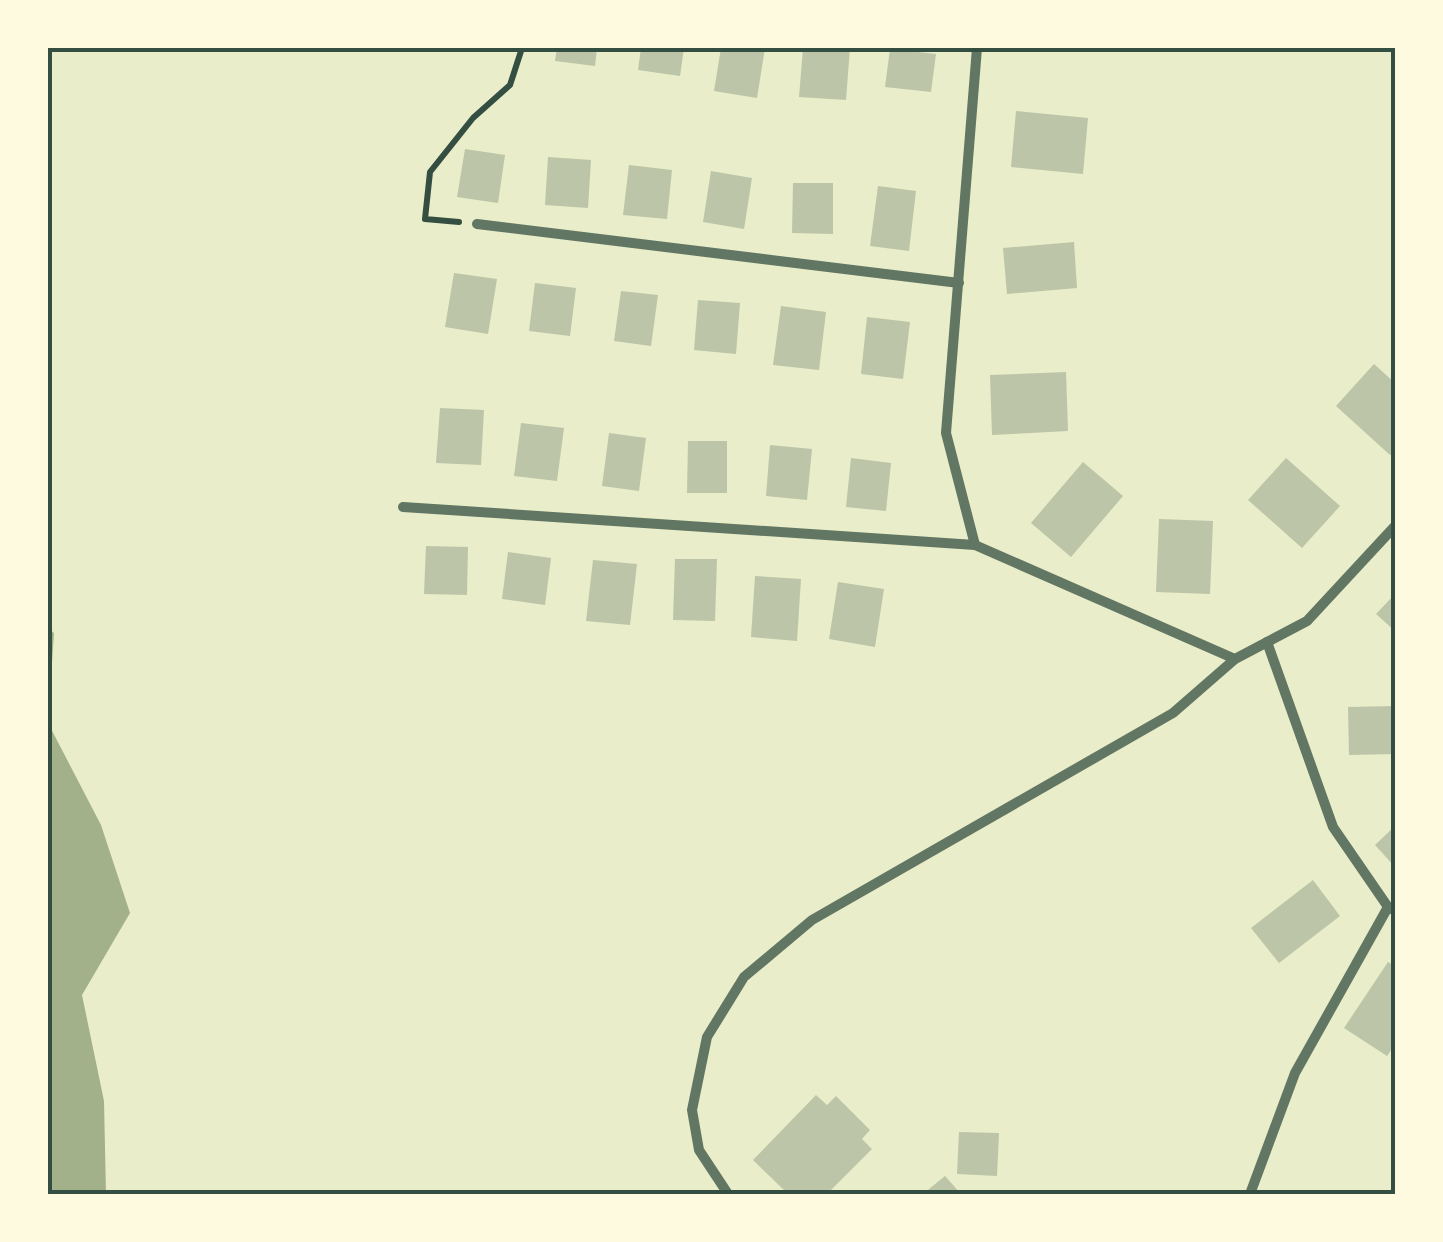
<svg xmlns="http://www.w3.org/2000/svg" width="1443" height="1242" font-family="Mulish,sans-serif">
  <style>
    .water { fill: #a3b18a }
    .building { fill: #bcc5a7 }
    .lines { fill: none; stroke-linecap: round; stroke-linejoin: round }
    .path { stroke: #344e41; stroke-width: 6 }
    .minor { stroke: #617663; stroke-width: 10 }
    .neatline { fill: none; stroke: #344e41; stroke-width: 4 }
  </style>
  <rect width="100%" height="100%" fill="#e9edc9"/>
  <path class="water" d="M 48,628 L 54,633 L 48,723 L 101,825 L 130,913 L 82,995 L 104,1101 L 106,1194 L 48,1194 Z"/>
  <g class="building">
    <path d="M 557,48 L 597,48 L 595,66 L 555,61 Z"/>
    <path d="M 641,48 L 684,48 L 680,76 L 638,70 Z"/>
    <path d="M 721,48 L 765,48 L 757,98 L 714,91 Z"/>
    <path d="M 803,48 L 850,48 L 846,100 L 799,97 Z"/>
    <path d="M 890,49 L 936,54 L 931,92 L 885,87 Z"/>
    <path d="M 1016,111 L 1088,118 L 1083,174 L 1011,167 Z"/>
    <path d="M 465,149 L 505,155 L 498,203 L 457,197 Z"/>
    <path d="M 548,157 L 591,160 L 588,208 L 545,205 Z"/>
    <path d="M 629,165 L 672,170 L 667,219 L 623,215 Z"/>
    <path d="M 711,171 L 752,178 L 744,229 L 703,222 Z"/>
    <path d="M 793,183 L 833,183 L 833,234 L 792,233 Z"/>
    <path d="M 878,186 L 916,191 L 909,251 L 870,246 Z"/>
    <path d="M 1074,242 L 1077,288 L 1007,294 L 1003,248 Z"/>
    <path d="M 454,273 L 497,279 L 488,334 L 445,327 Z"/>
    <path d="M 535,283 L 576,288 L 570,336 L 529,331 Z"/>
    <path d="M 621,291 L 658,295 L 651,346 L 614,341 Z"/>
    <path d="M 698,300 L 740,303 L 736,354 L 694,350 Z"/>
    <path d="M 781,306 L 826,312 L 819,370 L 773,365 Z"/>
    <path d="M 867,317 L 910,322 L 903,379 L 861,374 Z"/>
    <path d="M 1374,364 L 1396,384 L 1396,448 L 1390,455 L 1336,406 Z"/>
    <path d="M 1066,372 L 1068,431 L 992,435 L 990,375 Z"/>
    <path d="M 440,408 L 484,410 L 481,465 L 436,463 Z"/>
    <path d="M 521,423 L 564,428 L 557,481 L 514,476 Z"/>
    <path d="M 609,433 L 646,438 L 639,491 L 602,486 Z"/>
    <path d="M 688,441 L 727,441 L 727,493 L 687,493 Z"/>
    <path d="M 770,445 L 812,449 L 807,500 L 766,496 Z"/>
    <path d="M 851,458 L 891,463 L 886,511 L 846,507 Z"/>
    <path d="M 1286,458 L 1340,506 L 1302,548 L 1248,500 Z"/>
    <path d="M 1083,462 L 1123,496 L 1071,557 L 1031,523 Z"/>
    <path d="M 1159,519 L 1213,521 L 1210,594 L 1156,592 Z"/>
    <path d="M 426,546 L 468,547 L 467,595 L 424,594 Z"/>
    <path d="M 508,552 L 551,558 L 545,605 L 502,599 Z"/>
    <path d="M 675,559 L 717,559 L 715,621 L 673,620 Z"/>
    <path d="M 593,560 L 637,564 L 630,625 L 586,621 Z"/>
    <path d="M 755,576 L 801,579 L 797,641 L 751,637 Z"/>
    <path d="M 838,582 L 884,589 L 875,647 L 829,639 Z"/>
    <path d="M 1396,593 L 1396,632 L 1376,614 Z"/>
    <path d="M 1396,706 L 1396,754 L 1349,755 L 1348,707 Z"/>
    <path d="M 1396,825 L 1396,868 L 1375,845 Z"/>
    <path d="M 1313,880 L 1340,916 L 1279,963 L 1251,928 Z"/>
    <path d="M 1388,962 L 1396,967 L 1396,1043 L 1387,1056 L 1344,1028 Z"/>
    <path d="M 816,1095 L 827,1105 L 836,1096 L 870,1130 L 862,1139 L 872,1149 L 827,1194 L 788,1194 L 753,1160 Z"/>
    <path d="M 959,1132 L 999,1133 L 997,1176 L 957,1174 Z"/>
    <path d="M 945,1176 L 961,1194 L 923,1194 Z"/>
  </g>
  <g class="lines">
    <path class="path" d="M 459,222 L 425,219 L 430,172 L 473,118 L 510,85 L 522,48"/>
    <g class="minor">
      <path d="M 477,224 L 959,283"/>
      <path d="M 403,507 L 975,545 L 1235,659"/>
      <path d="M 975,545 L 946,433 L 977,48"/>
      <path d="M 1267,642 L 1333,827 L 1388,907 L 1396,911"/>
      <path d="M 728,1194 L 699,1150 L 692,1110 L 707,1037 L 744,977 L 812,920 L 1173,713 L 1235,659 L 1307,621 L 1396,525"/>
      <path d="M 1250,1194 L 1295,1073 L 1388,907"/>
    </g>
  </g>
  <rect width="1443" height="1242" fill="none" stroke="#fefae0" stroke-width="100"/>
  <rect x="50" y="50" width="1343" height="1142" class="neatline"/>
</svg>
